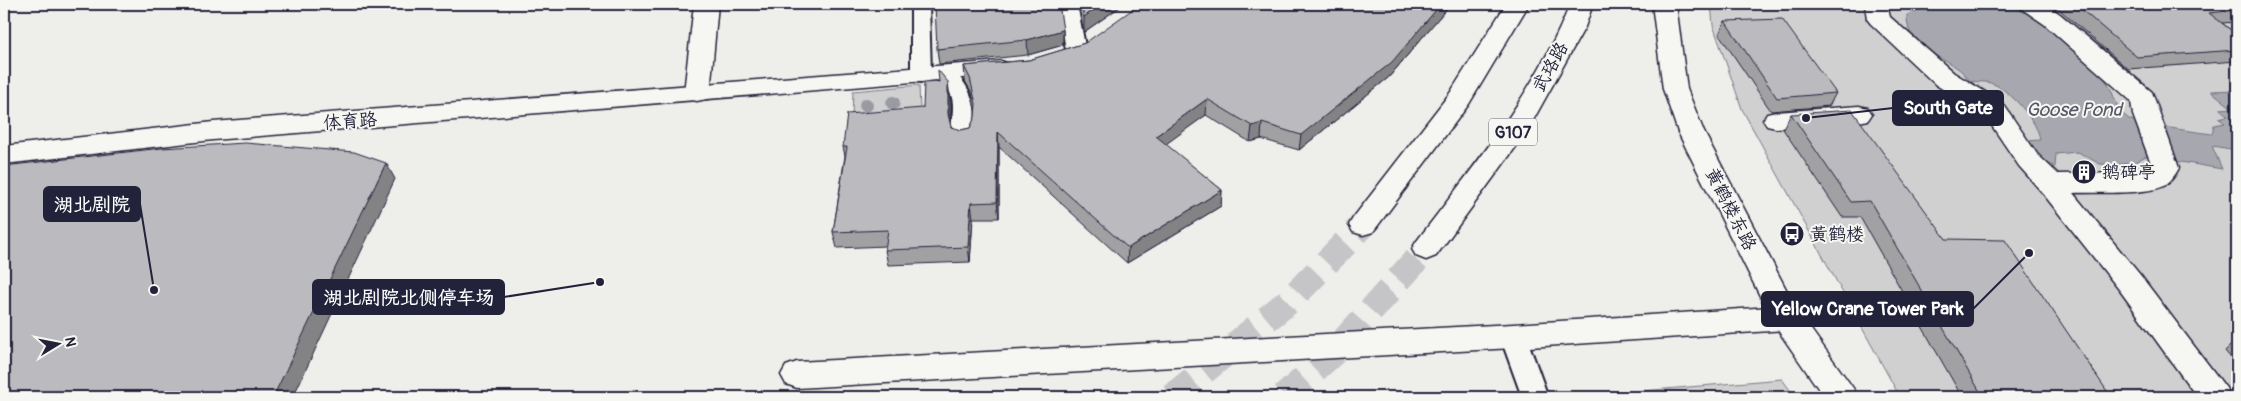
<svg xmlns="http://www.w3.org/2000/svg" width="2241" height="401" font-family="Pangolin,'LXGW WenKai TC',sans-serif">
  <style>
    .green { fill: #d0d0d1; stroke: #797986 }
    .water { fill: #a7a7af; stroke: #727281 }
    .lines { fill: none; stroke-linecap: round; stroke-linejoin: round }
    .trunk-tunnel { stroke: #c5c5c8; stroke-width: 27; stroke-dasharray: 27 14; stroke-linecap: butt }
    .service-casing { stroke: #22223b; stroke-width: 4 }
    .pedestrian-casing { stroke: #22223b; stroke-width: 3 }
    .minor-casing { stroke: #22223b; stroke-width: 3 }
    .tertiary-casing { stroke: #22223b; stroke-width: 3 }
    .primary-casing { stroke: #22223b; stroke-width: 3 }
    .trunk-casing { stroke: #22223b; stroke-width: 3 }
    .service { fill: #f6f6f2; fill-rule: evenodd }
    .pedestrian { fill: #f6f6f2; fill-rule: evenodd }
    .minor { fill: #f6f6f2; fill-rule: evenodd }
    .tertiary { fill: #f6f6f2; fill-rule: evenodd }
    .primary { fill: #f6f6f2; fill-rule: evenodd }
    .trunk { fill: #f6f6f2; fill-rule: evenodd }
    .tree { fill: #9a9aa3 }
    .wall { fill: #a1a1a4; stroke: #22223b }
    .shaded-wall { fill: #838386; stroke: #22223b }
    .building { fill: #bbbbbf; stroke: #22223b }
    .labels { text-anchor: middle; stroke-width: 4; stroke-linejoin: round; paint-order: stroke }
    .shield { fill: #f6f6f2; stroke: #626272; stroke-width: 1 }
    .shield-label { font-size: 16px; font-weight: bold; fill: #22223b }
    .street-label { font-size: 18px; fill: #22223b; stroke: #f6f6f2 }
    .poi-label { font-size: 18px; fill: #22223b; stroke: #f6f6f2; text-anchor: start }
    .water-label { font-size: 19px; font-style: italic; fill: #575769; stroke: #f6f6f2 }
    .leader { fill: none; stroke: #22223b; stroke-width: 2 }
    .callout-dot { fill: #22223b; stroke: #f6f6f2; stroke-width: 2 }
    .callout { fill: #22223b; stroke: #22223b; stroke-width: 2 }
    .callout-label { font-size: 19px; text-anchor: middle; font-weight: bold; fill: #fff }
  </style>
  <rect width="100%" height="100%" fill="#eeeeeb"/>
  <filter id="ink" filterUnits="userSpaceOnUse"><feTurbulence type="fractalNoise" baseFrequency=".02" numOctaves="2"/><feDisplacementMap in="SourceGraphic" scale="10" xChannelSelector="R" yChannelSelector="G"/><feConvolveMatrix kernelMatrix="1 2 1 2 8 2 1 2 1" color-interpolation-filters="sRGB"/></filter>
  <g filter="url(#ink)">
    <g class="green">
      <path d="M 1711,4 L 2237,4 L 2237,397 L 1900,397 L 1742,109 L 1713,25 Z"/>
      <path d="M 919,85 L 920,111 L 852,117 L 853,91 Z"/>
      <path d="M 1782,379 L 1795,397 L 1572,397 Z"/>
    </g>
    <path class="water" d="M 1968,4 C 1983,4 1996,3 2010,7 C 2044,16 2085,53 2106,81 C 2116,95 2114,109 2129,119 C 2135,124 2199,132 2212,134 L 2214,125 L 2225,123 L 2218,118 L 2228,116 L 2220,109 L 2232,108 L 2211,91 L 2237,90 L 2237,150 L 2212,146 L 2222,169 L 2146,156 L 2135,162 L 2115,165 L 2100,164 L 2078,152 L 2056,154 L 2055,167 L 2042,160 L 2025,141 L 2040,140 C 2039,123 2009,89 1993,84 C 1987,81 1977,82 1970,81 C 1966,76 1961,70 1956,67 C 1934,53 1906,46 1907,15 C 1926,5 1948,5 1968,4 Z"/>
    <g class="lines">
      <g class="trunk-tunnel">
        <path d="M 1172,397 L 1290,300 L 1363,225"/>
        <path d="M 1284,397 L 1334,352 L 1426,249"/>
      </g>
      <defs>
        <g id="service">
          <path d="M 911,4 L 929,4 L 931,74 L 934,69 C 967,61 985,119 971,142 L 963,144 L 955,142 C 946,127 959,107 949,91 C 945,84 936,81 931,74 L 928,81 L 921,82 L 914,81 L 911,76 Z"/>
          <path d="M 1059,4 L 1077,4 L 1086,51 L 1083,55 L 1076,57 L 1069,55 L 1066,51 Z"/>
          <path d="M 1513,326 L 1522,329 L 1526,336 L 1548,397 L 1522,397 L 1500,336 L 1504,329 Z"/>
        </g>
        <g id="pedestrian">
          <path d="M 1865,4 L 1892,4 L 1888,9 L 1890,17 L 1954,73 L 2002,102 L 2037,154 L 2058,174 L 2135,173 L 2146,171 L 2152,166 L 2133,115 L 2131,101 L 2044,24 L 2022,9 L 2019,4 L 2045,4 L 2060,14 L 2152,92 L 2179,168 C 2176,174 2170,182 2164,186 C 2147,195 2094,192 2073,193 L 2141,276 L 2226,388 L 2231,397 L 2197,397 L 2121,292 L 2041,191 L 2019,166 L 1986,117 L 1924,118 L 1915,116 L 1911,110 L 1915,104 L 1924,102 L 1962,101 L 1936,85 L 1871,24 L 1867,19 Z"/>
          <path d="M 1859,106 L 1868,108 L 1872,114 L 1868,120 L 1859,122 L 1776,128 L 1767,126 L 1763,120 L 1767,114 L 1776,112 Z"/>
        </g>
        <g id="minor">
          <path d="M 694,4 L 718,4 L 710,93 L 706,99 L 697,101 L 688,99 L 684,93 Z"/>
          <path d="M 1786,306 L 1797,310 L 1801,318 L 1797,326 L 1786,330 L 1513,348 L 797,388 L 786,384 L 781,375 L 786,366 L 797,362 L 1513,324 Z"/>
        </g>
        <path id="tertiary" d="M 1001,61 L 1010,64 L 1013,69 L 1010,74 L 213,140 L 4,164 L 4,146 L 213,122 Z"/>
        <path id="primary" d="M 1652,4 L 1676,4 L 1687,89 L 1704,132 L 1797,310 L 1853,388 L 1858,397 L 1824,397 L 1775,326 L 1678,132 L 1663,89 Z"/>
        <g id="trunk">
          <path d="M 1506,4 L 1529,4 L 1469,104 L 1373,232 L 1363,235 L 1353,232 L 1349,225 L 1353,218 L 1450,93 Z"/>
          <path d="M 1570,4 L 1593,4 L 1585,27 L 1526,133 L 1436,256 L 1426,260 L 1416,256 L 1412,249 L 1416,242 C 1473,167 1536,92 1570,4 Z"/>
        </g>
      </defs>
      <use href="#service" class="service-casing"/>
      <use href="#pedestrian" class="pedestrian-casing"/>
      <use href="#minor" class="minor-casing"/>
      <use href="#tertiary" class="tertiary-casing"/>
      <use href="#primary" class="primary-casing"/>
      <use href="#trunk" class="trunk-casing"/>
      <use href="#service" class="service"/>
      <use href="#pedestrian" class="pedestrian"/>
      <use href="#minor" class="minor"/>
      <use href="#tertiary" class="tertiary"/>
      <use href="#primary" class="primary"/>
      <use href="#trunk" class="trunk"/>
    </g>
    <g class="tree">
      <circle cx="893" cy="103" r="7"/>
      <circle cx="866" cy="105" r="7"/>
    </g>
    <g class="wall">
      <path d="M 1078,4 L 1124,4 L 1084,32 Z"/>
      <path d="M 2053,4 L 2237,4 L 2237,22 L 2222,23 L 2237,35 L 2237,61 L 2128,69 Z"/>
      <path d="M 1448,7 L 1389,77 L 1299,150 L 1261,139 L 1250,142 L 1206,115 L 1165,144 L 1222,190 L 1221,206 L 1127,263 L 999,147 L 999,218 L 973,218 L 970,262 L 888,265 L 885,250 L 886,246 L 837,248 L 833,232 L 845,156 L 843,147 L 923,108 L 950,98 L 950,122 L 951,127 L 961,130 L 970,128 L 975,117 L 975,110 L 972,93 L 965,81 L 964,66 L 1029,60 L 1085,43 Z"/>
      <path d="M 1725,21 L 1836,93 L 1829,106 L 1771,111 L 1719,34 Z"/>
      <path d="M 1063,30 L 1063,45 L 1028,55 L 939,64 L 937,49 Z"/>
      <path d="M 1791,114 L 1946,239 L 2111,397 L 1962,397 L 1860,217 L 1842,217 L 1783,129 Z"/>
      <path d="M 2237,339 L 2237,365 L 2225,351 Z"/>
    </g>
    <g class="shaded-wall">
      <path d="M 1102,4 L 1124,4 L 1084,32 L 1084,17 Z"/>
      <path d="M 1441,4 L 1448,4 L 1448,7 L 1389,77 L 1299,150 L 1301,135 Z"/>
      <path d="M 1063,30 L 1063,45 L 1028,55 L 1027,40 Z"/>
      <path d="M 948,82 L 950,98 L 950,130 L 948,114 Z"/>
      <path d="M 1207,99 L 1206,115 L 1155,152 L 1156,136 Z"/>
      <path d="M 1262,123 L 1261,139 L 1250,142 L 1252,126 Z"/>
      <path d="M 998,132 L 999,147 L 999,218 L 997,202 Z"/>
      <path d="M 386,163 L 395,179 L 293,397 L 270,397 Z"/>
      <path d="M 1222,190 L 1221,206 L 1127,263 L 1128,248 Z"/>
      <path d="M 971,203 L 973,218 L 970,262 L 968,247 Z"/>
    </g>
    <g class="building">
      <path d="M 935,4 L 1059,4 L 1063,30 L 1027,40 L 937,49 Z"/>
      <path d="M 1081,4 L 1102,4 L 1084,17 Z"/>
      <path d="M 1140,4 L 1441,4 L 1392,62 L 1301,135 L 1262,123 L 1252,126 L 1207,99 L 1156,136 L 1222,190 L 1128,248 L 998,132 L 997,202 L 971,203 L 968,247 L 885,250 L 888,230 L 833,232 L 847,147 L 843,147 L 847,114 L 923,108 L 924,83 L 939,82 L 938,70 L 948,82 L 948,114 L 951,127 L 961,130 L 970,128 L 975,117 L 976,104 L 970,78 L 964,66 L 1029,60 L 1085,43 Z"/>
      <path d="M 2075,4 L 2237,4 L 2237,10 L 2209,13 L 2237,35 L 2237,50 L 2137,57 Z"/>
      <path d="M 1782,19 L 1836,93 L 1777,98 L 1725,21 Z"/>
      <path d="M 1852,110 L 1946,239 L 2005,240 L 2111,397 L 1983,397 L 1870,201 L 1851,202 L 1791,114 Z"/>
      <path d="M 245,143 L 354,152 L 386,163 L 274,395 L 270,397 L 4,397 L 4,166 L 162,148 Z"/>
    </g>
  </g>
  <defs>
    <symbol id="building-disc" viewBox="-11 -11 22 22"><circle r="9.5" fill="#22223b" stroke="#f6f6f2"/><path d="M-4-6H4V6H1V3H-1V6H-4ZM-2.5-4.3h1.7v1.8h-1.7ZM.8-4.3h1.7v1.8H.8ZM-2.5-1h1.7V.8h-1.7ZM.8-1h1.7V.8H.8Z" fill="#fff"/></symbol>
    <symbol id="bus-disc" viewBox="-11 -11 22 22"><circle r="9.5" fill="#22223b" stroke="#f6f6f2"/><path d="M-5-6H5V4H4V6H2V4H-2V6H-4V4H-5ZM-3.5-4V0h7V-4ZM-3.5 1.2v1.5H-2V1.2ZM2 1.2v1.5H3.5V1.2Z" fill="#fff"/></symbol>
  </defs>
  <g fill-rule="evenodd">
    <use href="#building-disc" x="2070" y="158" width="28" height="28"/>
    <use href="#bus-disc" x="1778" y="220" width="28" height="28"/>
  </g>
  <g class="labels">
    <rect class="shield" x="1489" y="118.5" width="48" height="27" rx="4"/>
    <g class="shield-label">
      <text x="1513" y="138">G107</text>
    </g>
    <g class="street-label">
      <text transform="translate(1550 67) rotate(-61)" y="6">武珞路</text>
      <text transform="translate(350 121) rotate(-4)" y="6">体育路</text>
      <text transform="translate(1731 209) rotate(63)" y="6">黄鹤楼东路</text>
    </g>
    <g class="poi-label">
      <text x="2102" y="178">鹅碑亭</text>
      <text x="1810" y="240">黄鹤楼</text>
    </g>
    <g class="water-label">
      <text x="2074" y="116">Goose Pond</text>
    </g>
  </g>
  <path class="leader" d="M1806 118L1893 108M154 290L140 204M600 282L504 297M2029 253L1973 309"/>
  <g class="callout-dot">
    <circle cx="1806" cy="118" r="5"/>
    <circle cx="154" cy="290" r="5"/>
    <circle cx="600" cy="282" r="5"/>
    <circle cx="2029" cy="253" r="5"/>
  </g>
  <g class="callout">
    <rect x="1893" y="91" width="110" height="34" rx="5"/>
    <rect x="44" y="187" width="96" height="34" rx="5"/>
    <rect x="313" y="280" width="191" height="34" rx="5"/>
    <rect x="1762" y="292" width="211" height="34" rx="5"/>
  </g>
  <g class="callout-label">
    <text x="1948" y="114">South Gate</text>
    <text x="92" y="211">湖北剧院</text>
    <text x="409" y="304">湖北剧院北侧停车场</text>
    <text x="1868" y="315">Yellow Crane Tower Park</text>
  </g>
  <rect width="2241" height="401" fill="none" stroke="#f6f6f2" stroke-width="20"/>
  <rect x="10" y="10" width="2221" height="381" fill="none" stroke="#22223b" stroke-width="2" filter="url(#ink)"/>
  <g transform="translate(58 344) rotate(80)" stroke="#f6f6f2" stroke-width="4" paint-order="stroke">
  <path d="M0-4L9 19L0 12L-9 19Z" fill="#22223b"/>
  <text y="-8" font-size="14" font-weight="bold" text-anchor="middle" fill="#22223b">N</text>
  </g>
</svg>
